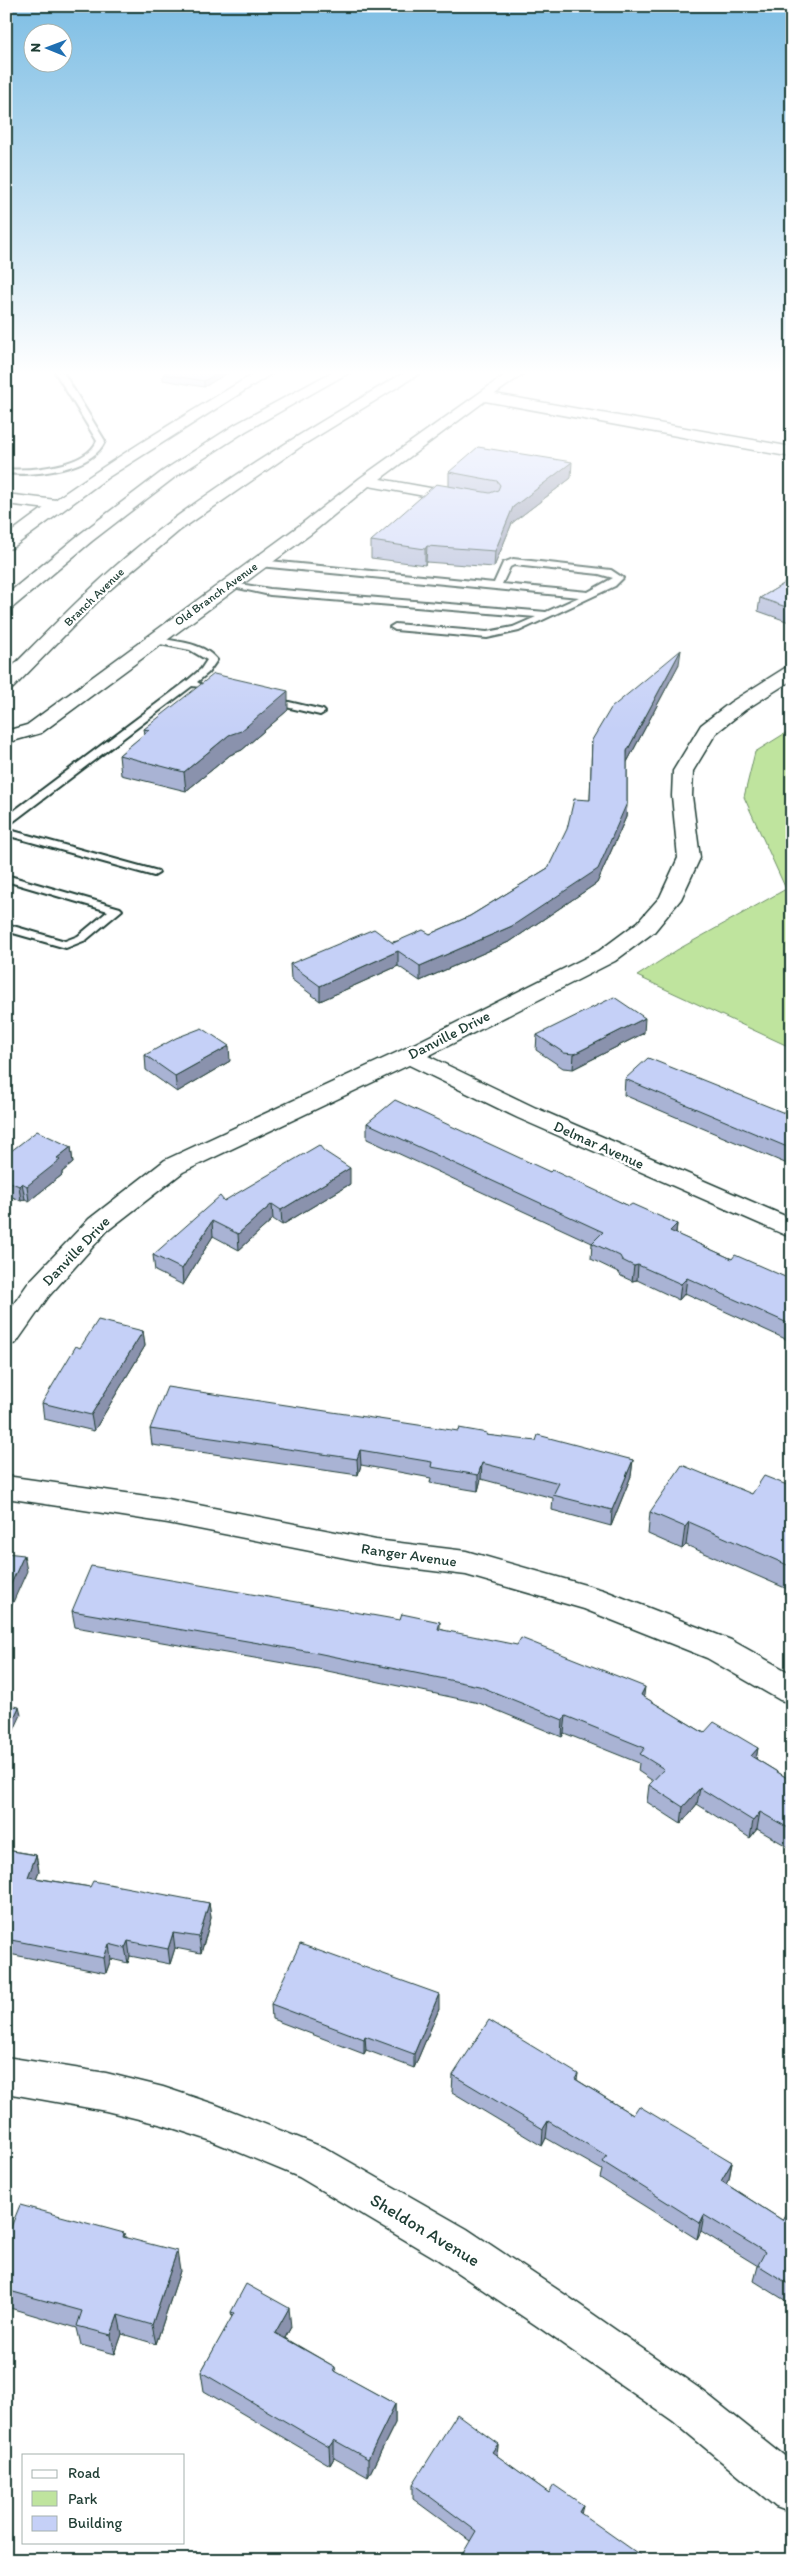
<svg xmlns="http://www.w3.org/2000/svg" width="798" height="2566" font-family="Itim,sans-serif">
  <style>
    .green { fill: #bfe49e; stroke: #6f9069 }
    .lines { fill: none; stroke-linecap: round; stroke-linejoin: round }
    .lane-casing { stroke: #1f3d34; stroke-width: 4 }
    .street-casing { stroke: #1f3d34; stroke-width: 3 }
    .secondary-casing { stroke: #1f3d34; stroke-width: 3 }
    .highway-casing { stroke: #1f3d34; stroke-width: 3 }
    .lane { fill: #fff; fill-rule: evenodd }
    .street { fill: #fff; fill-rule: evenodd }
    .secondary { fill: #fff; fill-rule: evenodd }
    .highway { fill: #fff; fill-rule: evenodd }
    .wall { fill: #a9b3d4; stroke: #1f3d34 }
    .shaded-wall { fill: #8a92ad; stroke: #1f3d34 }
    .building { fill: #c5d0f7; stroke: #1f3d34 }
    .labels { text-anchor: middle; stroke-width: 5; stroke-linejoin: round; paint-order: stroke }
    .far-street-label { font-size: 12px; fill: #1f3d34; stroke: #fff }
    .street-label { font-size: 15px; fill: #1f3d34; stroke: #fff }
    .near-street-label { font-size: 18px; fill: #1f3d34; stroke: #fff }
  </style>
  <rect width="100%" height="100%" fill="#fff"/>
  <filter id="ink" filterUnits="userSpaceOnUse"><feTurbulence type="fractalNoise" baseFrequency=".02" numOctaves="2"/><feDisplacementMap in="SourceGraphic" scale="10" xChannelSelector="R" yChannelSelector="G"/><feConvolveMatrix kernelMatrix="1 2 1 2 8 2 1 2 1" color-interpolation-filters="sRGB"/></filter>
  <g filter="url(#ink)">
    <path class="green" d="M 792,729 L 792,1048 L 637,976 L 677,950 L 786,889 L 744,797 L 755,752 Z"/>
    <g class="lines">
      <defs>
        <g id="lane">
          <path d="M 55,372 L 63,372 L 105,441 C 92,471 34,476 6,473 L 6,469 C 31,471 86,467 97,441 Z"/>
          <path d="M 513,559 L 611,570 L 623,578 L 615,586 L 519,631 L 487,638 L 395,630 L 390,627 L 395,624 L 487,632 L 513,627 L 536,617 L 270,595 L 224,585 L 228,582 L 270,589 L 546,612 L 579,597 L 259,566 L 255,563 L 259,560 L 494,583 L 503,563 ZM 514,565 L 599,574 L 613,578 L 588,592 L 502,584 L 510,567 Z"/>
          <path d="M 153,637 C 174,642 202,641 217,660 L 208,673 L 197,682 L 202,685 L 200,687 L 192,686 L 6,827 L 6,818 L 11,813 L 187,681 L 201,669 L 207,660 L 190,650 L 150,642 L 150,638 Z"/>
          <path d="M 272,698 L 323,710 L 325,712 L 320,715 L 269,703 L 269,699 Z"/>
          <path d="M 6,829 L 158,871 L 159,873 L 154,876 L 6,835 Z"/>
          <path d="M 6,875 L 120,908 L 122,910 L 86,940 L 66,948 L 6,931 L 6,924 L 65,941 L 78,936 L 108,911 L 6,881 Z"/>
        </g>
        <g id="street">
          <path d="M 509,372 L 526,372 L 495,394 L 792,447 L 792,457 L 485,401 L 380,479 L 469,495 L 471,498 L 469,501 L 463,503 L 369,486 L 312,533 L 41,733 L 6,743 L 6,731 L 27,725 L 300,525 L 360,478 Z"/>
          <path d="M 6,494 L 56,500 L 64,505 L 56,510 L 6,504 Z"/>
          <path d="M 792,666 L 792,680 L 745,710 L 716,733 L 693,771 L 692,796 L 700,858 L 681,899 L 654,932 L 615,961 L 428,1056 L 536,1108 L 792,1219 L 792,1238 L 518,1118 L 409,1065 L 183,1172 L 107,1231 L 49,1296 L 16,1343 L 6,1346 L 6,1315 L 29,1282 L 89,1219 L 165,1160 L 400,1051 L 599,951 L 638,922 L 660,897 L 678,858 L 672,796 L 673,771 L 701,725 L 731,702 L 785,668 Z"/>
          <path d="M 6,1476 L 168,1499 L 376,1540 L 466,1551 L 603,1590 L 731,1640 L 792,1674 L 792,1703 L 780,1700 L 707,1658 L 584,1609 L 466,1575 L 376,1564 L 168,1523 L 6,1498 Z"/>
          <path d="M 6,2057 L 106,2073 L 163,2087 L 214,2104 L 327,2149 L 467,2229 L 567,2296 L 703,2391 L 792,2462 L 792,2513 L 776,2507 L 673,2421 L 537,2326 L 437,2259 L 299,2177 L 212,2141 L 163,2125 L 106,2111 L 6,2093 Z"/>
        </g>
        <path id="secondary" d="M 257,372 L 274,372 L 107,478 L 12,548 L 6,549 L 6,536 C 86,475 171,423 257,372 Z"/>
        <g id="highway">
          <path d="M 332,372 L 350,372 L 246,431 L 175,477 L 92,541 L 12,608 L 6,609 L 6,595 L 80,534 L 163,471 L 236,424 Z"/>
          <path d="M 405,372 L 422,372 L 303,445 L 179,531 L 107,592 L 13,688 L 6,690 L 6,673 C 58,621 109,567 168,523 C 243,467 324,420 405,372 Z"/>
        </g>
      </defs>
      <use href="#lane" class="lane-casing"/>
      <use href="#street" class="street-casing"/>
      <use href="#secondary" class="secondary-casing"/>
      <use href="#highway" class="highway-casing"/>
      <use href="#lane" class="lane"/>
      <use href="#street" class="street"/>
      <use href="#secondary" class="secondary"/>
      <use href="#highway" class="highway"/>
    </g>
    <g class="wall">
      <path d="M 166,372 L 229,372 L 204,387 L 163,380 L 163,374 Z"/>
      <path d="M 449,472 L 571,478 L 512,523 L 494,567 L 426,562 L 425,565 L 371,558 L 371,541 L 449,486 Z"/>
      <path d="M 792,579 L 792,623 L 758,611 L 760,598 Z"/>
      <path d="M 679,664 L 627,762 L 627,803 L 626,817 L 597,883 L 511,941 L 420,981 L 398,966 L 320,1001 L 291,979 L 290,964 L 430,934 L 470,916 L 548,868 L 590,800 L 592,740 Z"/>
      <path d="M 288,710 L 242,750 L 230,755 L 186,791 L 121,775 L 119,755 L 145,734 L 144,729 Z"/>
      <path d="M 644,1033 L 573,1069 L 563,1068 L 536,1050 L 537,1035 Z"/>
      <path d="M 145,1055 L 230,1061 L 177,1092 L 146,1070 Z"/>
      <path d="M 625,1079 L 792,1116 L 792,1166 L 624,1095 Z"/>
      <path d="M 367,1123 L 550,1172 L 629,1206 L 677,1224 L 676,1234 L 732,1259 L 792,1280 L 792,1342 L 685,1293 L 679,1300 L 637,1280 L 632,1281 L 621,1276 L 618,1272 L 591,1259 L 592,1243 L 367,1139 Z"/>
      <path d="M 71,1147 L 73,1163 L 62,1172 L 62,1175 L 29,1201 L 25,1199 L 21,1201 L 6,1194 L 6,1155 Z"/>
      <path d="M 350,1184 L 282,1225 L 273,1219 L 239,1250 L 213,1236 L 183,1285 L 155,1271 L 153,1255 L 224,1201 Z"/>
      <path d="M 143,1331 L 145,1346 L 94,1431 L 44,1419 L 42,1403 Z"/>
      <path d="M 150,1429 L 486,1435 L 633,1460 L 631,1476 L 611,1526 L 552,1510 L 553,1498 L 481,1479 L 478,1491 L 430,1483 L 431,1478 L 361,1465 L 358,1475 L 152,1445 Z"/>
      <path d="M 792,1487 L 792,1591 L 686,1545 L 682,1549 L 648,1534 L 650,1512 Z"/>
      <path d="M 72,1611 L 440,1622 L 440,1629 L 644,1697 L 704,1733 L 758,1748 L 756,1759 L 792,1781 L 792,1849 L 757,1829 L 750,1838 L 697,1804 L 681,1824 L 647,1802 L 649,1785 L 653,1781 L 638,1771 L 639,1763 L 564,1733 L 562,1737 L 479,1703 L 318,1669 L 75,1627 Z"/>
      <path d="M 6,1850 L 36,1855 L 39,1871 L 36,1878 L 90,1887 L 209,1903 L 211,1918 L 201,1953 L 175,1948 L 170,1964 L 130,1956 L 128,1963 L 111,1959 L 106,1973 L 9,1954 L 7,1959 L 6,1959 Z"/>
      <path d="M 271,2004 L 439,2009 L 414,2068 L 366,2050 L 364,2054 L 272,2019 Z"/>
      <path d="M 578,2074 L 577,2080 L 633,2115 L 732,2162 L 729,2179 L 726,2184 L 782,2220 L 792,2203 L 792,2315 L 789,2313 L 791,2304 L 754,2281 L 758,2266 L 701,2231 L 697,2239 L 600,2178 L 602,2170 L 546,2138 L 542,2146 L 452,2092 L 453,2075 Z"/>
      <path d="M 124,2233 L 125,2237 L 180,2271 L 156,2344 L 122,2334 L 115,2354 L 81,2345 L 77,2328 L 10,2308 L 9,2303 L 6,2302 L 6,2239 Z"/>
      <path d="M 231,2312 L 291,2327 L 285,2338 L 335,2367 L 336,2372 L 395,2404 L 395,2423 L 368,2477 L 334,2458 L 330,2465 L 204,2391 L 201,2372 L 232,2318 Z"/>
      <path d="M 498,2444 L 497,2456 L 549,2493 L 581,2514 L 470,2541 L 413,2499 L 413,2484 Z"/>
    </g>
    <g class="shaded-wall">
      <path d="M 219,372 L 229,372 L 204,387 L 204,381 Z"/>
      <path d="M 572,462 L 571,478 L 512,523 L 494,567 L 495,551 L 513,507 Z"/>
      <path d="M 427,546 L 426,562 L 425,565 L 425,549 Z"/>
      <path d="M 681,650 L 679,664 L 626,764 L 627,751 Z"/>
      <path d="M 288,691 L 288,710 L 242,750 L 230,755 L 186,791 L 184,772 L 229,735 Z"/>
      <path d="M 627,803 L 626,817 L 597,883 L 511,941 L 420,981 L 420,966 L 512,926 Z"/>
      <path d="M 398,951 L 398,966 L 320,1001 L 320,986 Z"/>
      <path d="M 645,1018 L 644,1033 L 573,1069 L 574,1054 Z"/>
      <path d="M 229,1046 L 230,1061 L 177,1092 L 175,1076 Z"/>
      <path d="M 71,1147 L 73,1163 L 62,1172 L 62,1175 L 29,1201 L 27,1186 L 57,1158 Z"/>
      <path d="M 350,1168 L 350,1184 L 282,1225 L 281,1210 Z"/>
      <path d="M 22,1183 L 25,1199 L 21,1201 L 19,1186 Z"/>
      <path d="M 272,1204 L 273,1219 L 239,1250 L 238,1234 Z"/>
      <path d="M 212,1221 L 213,1236 L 183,1285 L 182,1269 Z"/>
      <path d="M 677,1224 L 675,1240 L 670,1231 Z"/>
      <path d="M 638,1265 L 637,1280 L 632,1281 L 634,1266 Z"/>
      <path d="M 687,1278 L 685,1293 L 679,1300 L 681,1284 Z"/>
      <path d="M 143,1331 L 145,1346 L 94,1431 L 91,1415 Z"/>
      <path d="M 360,1450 L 361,1465 L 358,1475 L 357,1459 Z"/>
      <path d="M 633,1460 L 631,1476 L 611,1526 L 612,1510 Z"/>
      <path d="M 482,1463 L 481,1479 L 478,1491 L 478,1475 Z"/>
      <path d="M 689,1522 L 686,1545 L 682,1549 L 685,1527 Z"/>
      <path d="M 24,1555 L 27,1571 L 6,1618 L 6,1595 Z"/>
      <path d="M 645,1687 L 643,1704 L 641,1695 Z"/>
      <path d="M 19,1707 L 21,1715 L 6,1747 L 6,1735 Z"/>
      <path d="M 566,1716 L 564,1733 L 562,1737 L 563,1720 Z"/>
      <path d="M 758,1748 L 755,1765 L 751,1756 Z"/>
      <path d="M 700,1788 L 697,1804 L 681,1824 L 683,1807 Z"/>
      <path d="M 760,1812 L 757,1829 L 750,1838 L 753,1821 Z"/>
      <path d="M 36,1855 L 39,1871 L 31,1892 L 28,1877 Z"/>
      <path d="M 209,1903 L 211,1918 L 201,1953 L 199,1937 Z"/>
      <path d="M 173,1933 L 175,1948 L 170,1964 L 168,1949 Z"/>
      <path d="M 128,1941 L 130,1956 L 128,1963 L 125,1948 Z"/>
      <path d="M 6,1944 L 9,1954 L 7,1959 L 6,1956 Z"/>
      <path d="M 109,1944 L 111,1959 L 106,1973 L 104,1958 Z"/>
      <path d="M 439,1994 L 439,2009 L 414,2068 L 414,2054 Z"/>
      <path d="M 365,2036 L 366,2050 L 364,2054 L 364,2039 Z"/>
      <path d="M 548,2121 L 546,2138 L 542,2146 L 543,2129 Z"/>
      <path d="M 732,2162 L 729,2179 L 718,2197 L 721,2181 Z"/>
      <path d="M 704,2215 L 701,2231 L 697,2239 L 700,2223 Z"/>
      <path d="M 177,2251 L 180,2271 L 156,2344 L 152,2325 Z"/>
      <path d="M 289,2308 L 291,2327 L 277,2352 L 275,2333 Z"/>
      <path d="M 118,2315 L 122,2334 L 115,2354 L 111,2335 Z"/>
      <path d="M 395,2404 L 395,2423 L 368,2477 L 368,2459 Z"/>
      <path d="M 334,2440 L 334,2458 L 330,2465 L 329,2447 Z"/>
      <path d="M 498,2444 L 497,2459 L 492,2452 Z"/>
      <path d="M 583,2505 L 580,2520 L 579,2512 Z"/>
    </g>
    <g class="building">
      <path d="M 166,372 L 219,372 L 204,381 L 163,374 Z"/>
      <path d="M 478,447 L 572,462 L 513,507 L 495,551 L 427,546 L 425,549 L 371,541 L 436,484 L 490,493 L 498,490 L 500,485 L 497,481 L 449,472 Z"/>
      <path d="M 792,579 L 792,609 L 760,598 Z"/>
      <path d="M 681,650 L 627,751 L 627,803 L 598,869 L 512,926 L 420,966 L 398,951 L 320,986 L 290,964 L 374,929 L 393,943 L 423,930 L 430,934 L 470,916 L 548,868 L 567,829 L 574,799 L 590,800 L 592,740 L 611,708 Z"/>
      <path d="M 214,674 L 288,691 L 241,731 L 229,735 L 184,772 L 119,755 L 149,730 L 144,729 Z"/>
      <path d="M 614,997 L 645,1018 L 574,1054 L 564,1053 L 537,1035 Z"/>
      <path d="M 202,1028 L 229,1046 L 175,1076 L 145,1055 L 176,1038 Z"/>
      <path d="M 648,1058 L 792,1116 L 792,1149 L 625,1079 Z"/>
      <path d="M 395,1100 L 550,1172 L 552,1170 L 629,1206 L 632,1204 L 677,1224 L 670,1231 L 732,1259 L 735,1255 L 792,1280 L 792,1325 L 687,1278 L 681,1284 L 638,1265 L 634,1266 L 622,1260 L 620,1256 L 592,1243 L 603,1232 L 367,1123 Z"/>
      <path d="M 37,1131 L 71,1147 L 57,1158 L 60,1160 L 27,1186 L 22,1183 L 19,1186 L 6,1180 L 6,1155 Z"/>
      <path d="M 319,1145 L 324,1151 L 350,1168 L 281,1210 L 272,1204 L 238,1234 L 212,1221 L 182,1269 L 153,1255 L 220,1196 L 224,1201 Z"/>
      <path d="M 98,1320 L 143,1331 L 91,1415 L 42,1403 L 76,1346 L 80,1348 Z"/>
      <path d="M 167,1387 L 458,1431 L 459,1428 L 487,1433 L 486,1435 L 536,1441 L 538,1435 L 633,1460 L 612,1510 L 553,1495 L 559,1483 L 482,1463 L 478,1475 L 431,1467 L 432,1462 L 360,1450 L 357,1459 L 150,1429 Z"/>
      <path d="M 682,1465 L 752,1494 L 764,1476 L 792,1487 L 792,1567 L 689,1522 L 685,1527 L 650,1512 Z"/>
      <path d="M 6,1553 L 24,1555 L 6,1595 Z"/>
      <path d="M 91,1566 L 400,1620 L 402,1614 L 440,1622 L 438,1629 L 517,1645 L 521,1638 L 645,1687 L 641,1695 L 704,1733 L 714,1722 L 758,1748 L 751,1756 L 792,1781 L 792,1830 L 760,1812 L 753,1821 L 700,1788 L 683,1807 L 649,1785 L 664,1769 L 640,1754 L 645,1748 L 566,1716 L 563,1720 L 479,1686 L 317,1653 L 72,1611 Z"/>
      <path d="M 6,1705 L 19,1707 L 6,1735 Z"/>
      <path d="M 6,1850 L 36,1855 L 28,1877 L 90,1887 L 93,1881 L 209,1903 L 199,1937 L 173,1933 L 168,1949 L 128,1941 L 125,1948 L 109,1944 L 104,1958 L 6,1939 Z"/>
      <path d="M 300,1944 L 439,1994 L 414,2054 L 365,2036 L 364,2039 L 271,2004 Z"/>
      <path d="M 489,2020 L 578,2074 L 575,2079 L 633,2115 L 639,2106 L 732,2162 L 721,2181 L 782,2220 L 792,2203 L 792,2286 L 758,2265 L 765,2252 L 704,2215 L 700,2223 L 603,2162 L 607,2156 L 548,2121 L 543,2129 L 453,2075 Z"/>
      <path d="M 20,2205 L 124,2233 L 123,2237 L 177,2251 L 152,2325 L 118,2315 L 111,2335 L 77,2326 L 82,2311 L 6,2290 L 6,2239 Z"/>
      <path d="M 246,2284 L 289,2308 L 275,2333 L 335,2367 L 333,2370 L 395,2404 L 368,2459 L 334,2440 L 329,2447 L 201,2372 L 234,2313 L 231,2312 Z"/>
      <path d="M 457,2414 L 498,2444 L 492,2452 L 549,2493 L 554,2485 L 583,2505 L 579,2512 L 647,2560 L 459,2560 L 476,2531 L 413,2484 Z"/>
    </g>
  </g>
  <linearGradient id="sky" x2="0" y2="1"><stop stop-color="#7ebee4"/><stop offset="0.51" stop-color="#fff"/><stop offset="1" stop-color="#fff" stop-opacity="0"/></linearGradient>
  <rect width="798" height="731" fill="url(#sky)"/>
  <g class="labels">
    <g class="far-street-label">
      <text transform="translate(216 594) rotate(-36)" y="4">Old Branch Avenue</text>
      <text transform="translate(94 597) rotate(-44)" y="4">Branch Avenue</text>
    </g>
    <g class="street-label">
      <text transform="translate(449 1035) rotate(-27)" y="5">Danville Drive</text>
      <text transform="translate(599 1145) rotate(24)" y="5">Delmar Avenue</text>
      <text transform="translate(76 1251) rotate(-46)" y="5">Danville Drive</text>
      <text transform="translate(409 1555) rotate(8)" y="5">Ranger Avenue</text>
    </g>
    <g class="near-street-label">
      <text transform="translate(425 2230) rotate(31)" y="6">Sheldon Avenue</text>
    </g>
  </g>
  <rect width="798" height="2566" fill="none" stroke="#fff" stroke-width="25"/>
  <rect x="12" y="12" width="773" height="2541" fill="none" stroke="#1f3d34" stroke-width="2" filter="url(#ink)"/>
  <rect x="22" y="2454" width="162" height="90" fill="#ffffff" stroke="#a5b1ae"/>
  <rect x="32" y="2470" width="25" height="8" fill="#ffffff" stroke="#a5b1ae"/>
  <text x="68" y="2478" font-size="15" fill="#1f3d34">Road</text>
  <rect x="32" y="2491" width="25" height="15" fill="#bfe49e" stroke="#a5b1ae"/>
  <text x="68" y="2504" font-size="15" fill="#1f3d34">Park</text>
  <rect x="32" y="2516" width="25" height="15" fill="#c5d0f7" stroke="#a5b1ae"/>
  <text x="68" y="2528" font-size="15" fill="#1f3d34">Building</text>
  <g transform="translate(48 48) rotate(271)"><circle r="24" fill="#ffffff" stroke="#a5b1ae"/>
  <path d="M0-4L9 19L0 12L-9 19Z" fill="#1f6fb2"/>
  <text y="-8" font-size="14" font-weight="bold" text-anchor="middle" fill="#1f3d34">N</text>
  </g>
</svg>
